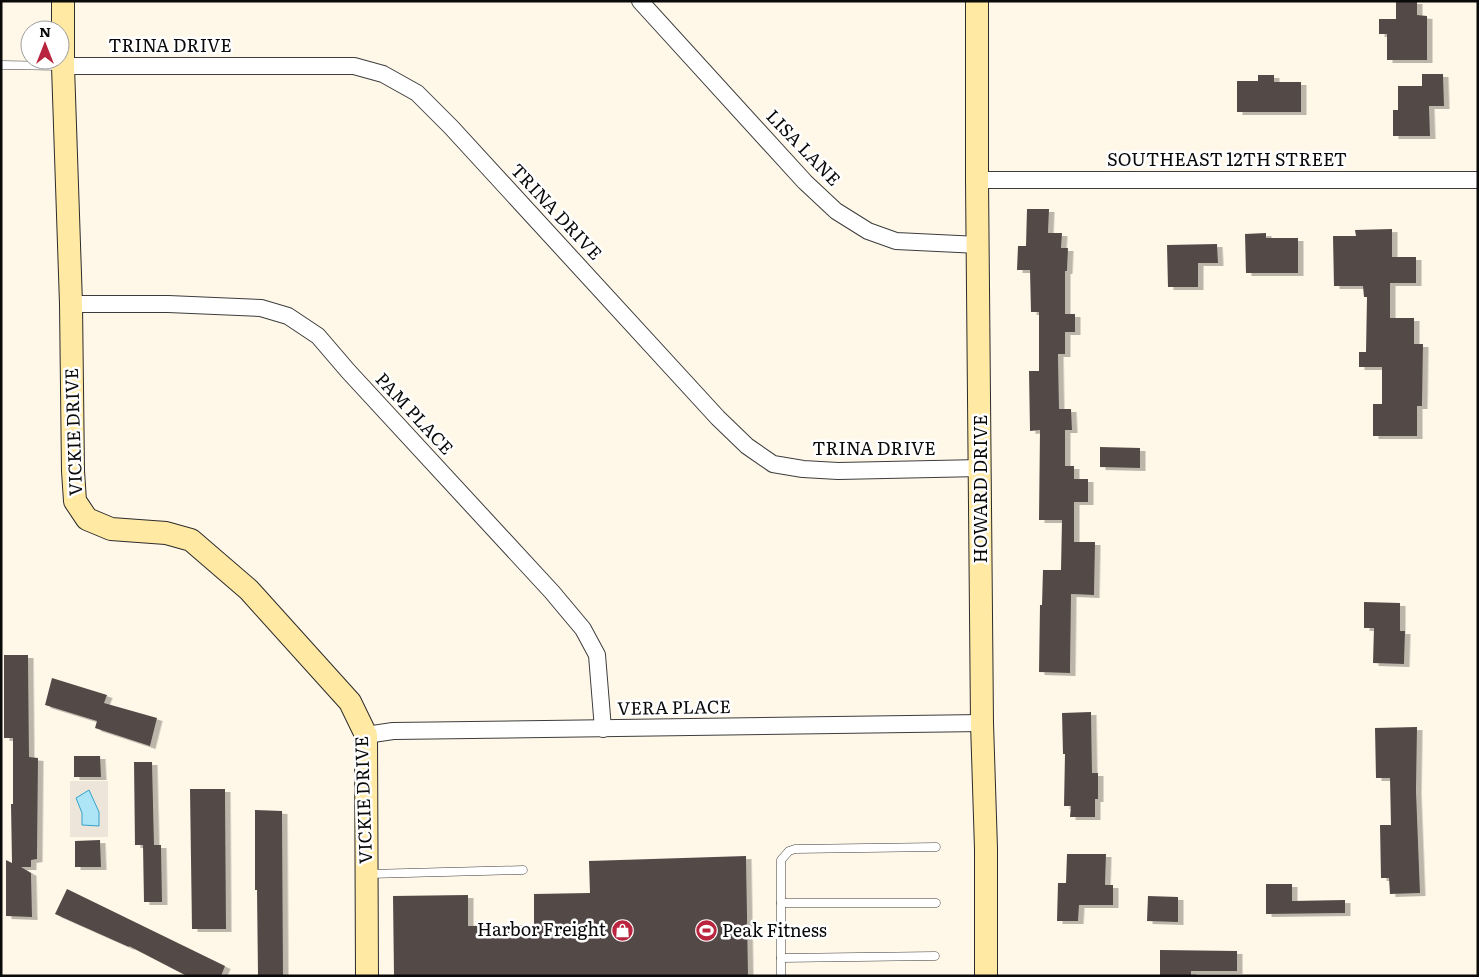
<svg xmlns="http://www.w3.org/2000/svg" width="1479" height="977" font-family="Literata,serif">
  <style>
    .plaza { fill: #ede5d9 }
    .water { fill: #ade4f6; stroke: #35a3cc }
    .building { fill: #534a47; filter: url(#shadow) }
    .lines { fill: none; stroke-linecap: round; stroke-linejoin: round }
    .lane-casing { stroke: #3d3d3d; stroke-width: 9 }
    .street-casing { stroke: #3d3d3d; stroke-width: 18 }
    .secondary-casing { stroke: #2c2c2c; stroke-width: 24 }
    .lane { stroke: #fff; stroke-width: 8 }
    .street { stroke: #fff; stroke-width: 16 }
    .secondary { stroke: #ffe9a3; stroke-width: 22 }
    .labels { text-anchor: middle; stroke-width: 5; stroke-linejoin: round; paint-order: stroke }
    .street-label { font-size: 18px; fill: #0a0a0a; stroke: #fff }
    .poi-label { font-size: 18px; fill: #0a0a0a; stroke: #fff; text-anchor: end }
  </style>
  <defs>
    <filter id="shadow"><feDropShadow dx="5.5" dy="3" stdDeviation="0" flood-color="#0004"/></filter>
  </defs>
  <rect width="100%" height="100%" fill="#fff7e8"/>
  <rect class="plaza" x="70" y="781" width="38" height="56"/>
  <path class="water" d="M 89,790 L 99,812 L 99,826 L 82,825 L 82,813 L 76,798 Z"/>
  <g class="building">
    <path d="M 1396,1 L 1417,1 L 1417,15 L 1427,16 L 1427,60 L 1387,60 L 1387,34 L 1379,34 L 1379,19 L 1396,19 Z"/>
    <path d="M 1422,74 L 1443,74 L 1444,106 L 1429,106 L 1430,136 L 1393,136 L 1393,110 L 1398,110 L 1398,86 L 1422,86 Z"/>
    <path d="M 1258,75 L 1274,75 L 1274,82 L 1301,82 L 1301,112 L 1237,112 L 1237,81 L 1258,81 Z"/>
    <path d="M 1027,209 L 1049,209 L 1048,233 L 1062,233 L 1061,248 L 1068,248 L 1067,271 L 1065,271 L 1065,314 L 1075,314 L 1075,332 L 1065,332 L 1065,354 L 1058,354 L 1059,409 L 1071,409 L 1072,430 L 1065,430 L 1065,466 L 1074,466 L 1074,479 L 1088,479 L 1088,502 L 1074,502 L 1074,542 L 1095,542 L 1094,595 L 1071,594 L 1070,673 L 1039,672 L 1040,605 L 1042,605 L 1043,570 L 1061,570 L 1062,520 L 1039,520 L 1040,430 L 1030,431 L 1029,371 L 1039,371 L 1039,312 L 1031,312 L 1030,270 L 1017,270 L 1018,246 L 1026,246 Z"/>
    <path d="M 1392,229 L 1392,257 L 1416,257 L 1416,283 L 1390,283 L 1390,318 L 1414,318 L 1414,344 L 1423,344 L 1422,406 L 1417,406 L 1417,436 L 1373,436 L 1373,404 L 1382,404 L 1382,367 L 1359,367 L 1359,352 L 1366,352 L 1367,297 L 1364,297 L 1363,286 L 1334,286 L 1333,236 L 1356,236 L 1355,230 Z"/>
    <path d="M 1266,233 L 1266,238 L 1298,238 L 1298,273 L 1246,273 L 1245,234 Z"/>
    <path d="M 1217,244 L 1218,263 L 1198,263 L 1198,287 L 1168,287 L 1167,245 Z"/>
    <path d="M 1100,447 L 1140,448 L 1140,468 L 1100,467 Z"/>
    <path d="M 1364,602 L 1400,603 L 1400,631 L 1405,631 L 1404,664 L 1373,663 L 1374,628 L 1364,628 Z"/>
    <path d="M 4,655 L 28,655 L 29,757 L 38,758 L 37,859 L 31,860 L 31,867 L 21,867 L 31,873 L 32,917 L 6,916 L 6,860 L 12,863 L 11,804 L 13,804 L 13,738 L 4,738 Z"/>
    <path d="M 52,678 L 107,695 L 104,703 L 157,718 L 150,746 L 95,728 L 97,721 L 45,705 Z"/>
    <path d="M 1091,712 L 1092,773 L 1098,773 L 1098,799 L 1095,799 L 1095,817 L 1070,817 L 1071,806 L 1064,806 L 1065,754 L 1063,754 L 1062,713 Z"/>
    <path d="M 1417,727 L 1416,791 L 1420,893 L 1390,894 L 1389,878 L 1381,878 L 1380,825 L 1391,825 L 1390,778 L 1376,778 L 1375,728 Z"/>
    <path d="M 74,756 L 100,756 L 101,777 L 74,777 Z"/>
    <path d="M 134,762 L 152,762 L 154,845 L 161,845 L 162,902 L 144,902 L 143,845 L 135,845 Z"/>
    <path d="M 190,789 L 225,789 L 226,929 L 192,929 Z"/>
    <path d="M 255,810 L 282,811 L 283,976 L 258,976 L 257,890 L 255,890 Z"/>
    <path d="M 100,840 L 101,867 L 75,867 L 75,841 Z"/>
    <path d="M 1067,854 L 1106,854 L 1105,885 L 1113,885 L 1113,905 L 1079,905 L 1078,921 L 1057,921 L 1058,883 L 1066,883 Z"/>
    <path d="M 746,856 L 748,975 L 394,976 L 393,896 L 468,895 L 468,926 L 534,925 L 534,894 L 590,893 L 589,861 Z"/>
    <path d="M 1266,884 L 1292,884 L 1292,901 L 1345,900 L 1345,913 L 1266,914 Z"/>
    <path d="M 67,889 L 225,966 L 221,976 L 187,976 L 129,946 L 129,947 L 55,914 Z"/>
    <path d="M 1148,896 L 1178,897 L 1178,922 L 1147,921 Z"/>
    <path d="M 1160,950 L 1237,951 L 1237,971 L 1191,971 L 1191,975 L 1160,975 Z"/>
  </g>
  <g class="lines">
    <defs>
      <g id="lane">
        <path d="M 1,65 L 62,66"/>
        <path d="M 369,874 L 523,870"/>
        <path d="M 781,903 L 936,903"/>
        <path d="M 781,958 L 935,956"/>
        <path d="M 781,976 L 781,860 L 789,851 L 795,849 L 936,847"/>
      </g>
      <g id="street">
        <path d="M 640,1 L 805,182 L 836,211 L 868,231 L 896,241 L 979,245"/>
        <path d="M 63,66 L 354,66 L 383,74 L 417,93 L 451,127 L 718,418 L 747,446 L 773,464 L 803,469 L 838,471 L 981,468"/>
        <path d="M 977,180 L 1478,180"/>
        <path d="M 71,304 L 168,304 L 261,308 L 288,316 L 318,336 L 348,371 L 552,592 L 583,629 L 597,655 L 603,729"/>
        <path d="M 366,735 L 393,731 L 982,723"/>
      </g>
      <g id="secondary">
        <path d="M 63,1 L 63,66 L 71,304 L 73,471 L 75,501 L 87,519 L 111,529 L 166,533 L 191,540 L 249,590 L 350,702 L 366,735 L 367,976"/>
        <path d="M 977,1 L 977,180 L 982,723 L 986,849 L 986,976"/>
      </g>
    </defs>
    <use href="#lane" class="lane-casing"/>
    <use href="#street" class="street-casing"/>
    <use href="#secondary" class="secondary-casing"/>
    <use href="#lane" class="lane"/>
    <use href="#street" class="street"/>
    <use href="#secondary" class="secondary"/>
  </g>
  <defs>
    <symbol id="shop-disc" viewBox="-11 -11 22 22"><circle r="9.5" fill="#b9243e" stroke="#fff"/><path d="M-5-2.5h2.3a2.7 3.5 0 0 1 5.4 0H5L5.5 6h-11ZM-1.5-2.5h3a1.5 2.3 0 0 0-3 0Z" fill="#fff"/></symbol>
    <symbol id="stadium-disc" viewBox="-11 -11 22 22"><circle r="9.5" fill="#b9243e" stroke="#fff"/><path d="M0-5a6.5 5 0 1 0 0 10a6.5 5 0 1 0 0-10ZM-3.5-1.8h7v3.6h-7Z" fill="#fff"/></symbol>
  </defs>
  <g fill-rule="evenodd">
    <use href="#shop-disc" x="610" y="918" width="25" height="25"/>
    <use href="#stadium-disc" x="694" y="918" width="25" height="25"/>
  </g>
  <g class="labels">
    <g class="street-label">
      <text x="170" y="52">TRINA DRIVE</text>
      <text transform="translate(803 148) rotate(46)" y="6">LISA LANE</text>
      <text x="1227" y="166">SOUTHEAST 12TH STREET</text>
      <text transform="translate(556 212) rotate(47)" y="6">TRINA DRIVE</text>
      <text transform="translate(414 414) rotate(47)" y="6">PAM PLACE</text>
      <text transform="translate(74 432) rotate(-92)" y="6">VICKIE DRIVE</text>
      <text x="874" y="455">TRINA DRIVE</text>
      <text transform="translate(981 489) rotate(-90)" y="6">HOWARD DRIVE</text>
      <text transform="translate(674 708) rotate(-1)" y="6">VERA PLACE</text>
      <text transform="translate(364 800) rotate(-92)" y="6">VICKIE DRIVE</text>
    </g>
    <g class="poi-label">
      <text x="606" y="936">Harbor Freight</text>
      <text x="722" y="937" text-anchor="start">Peak Fitness</text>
    </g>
  </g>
  <rect width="1479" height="977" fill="none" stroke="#0a0a0a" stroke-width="5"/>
  <g transform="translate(45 45)"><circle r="24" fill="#ffffff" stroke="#9d9d9d"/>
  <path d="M0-4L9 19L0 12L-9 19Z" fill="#b9243e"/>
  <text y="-8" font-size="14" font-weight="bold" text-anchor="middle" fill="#0a0a0a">N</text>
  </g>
</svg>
